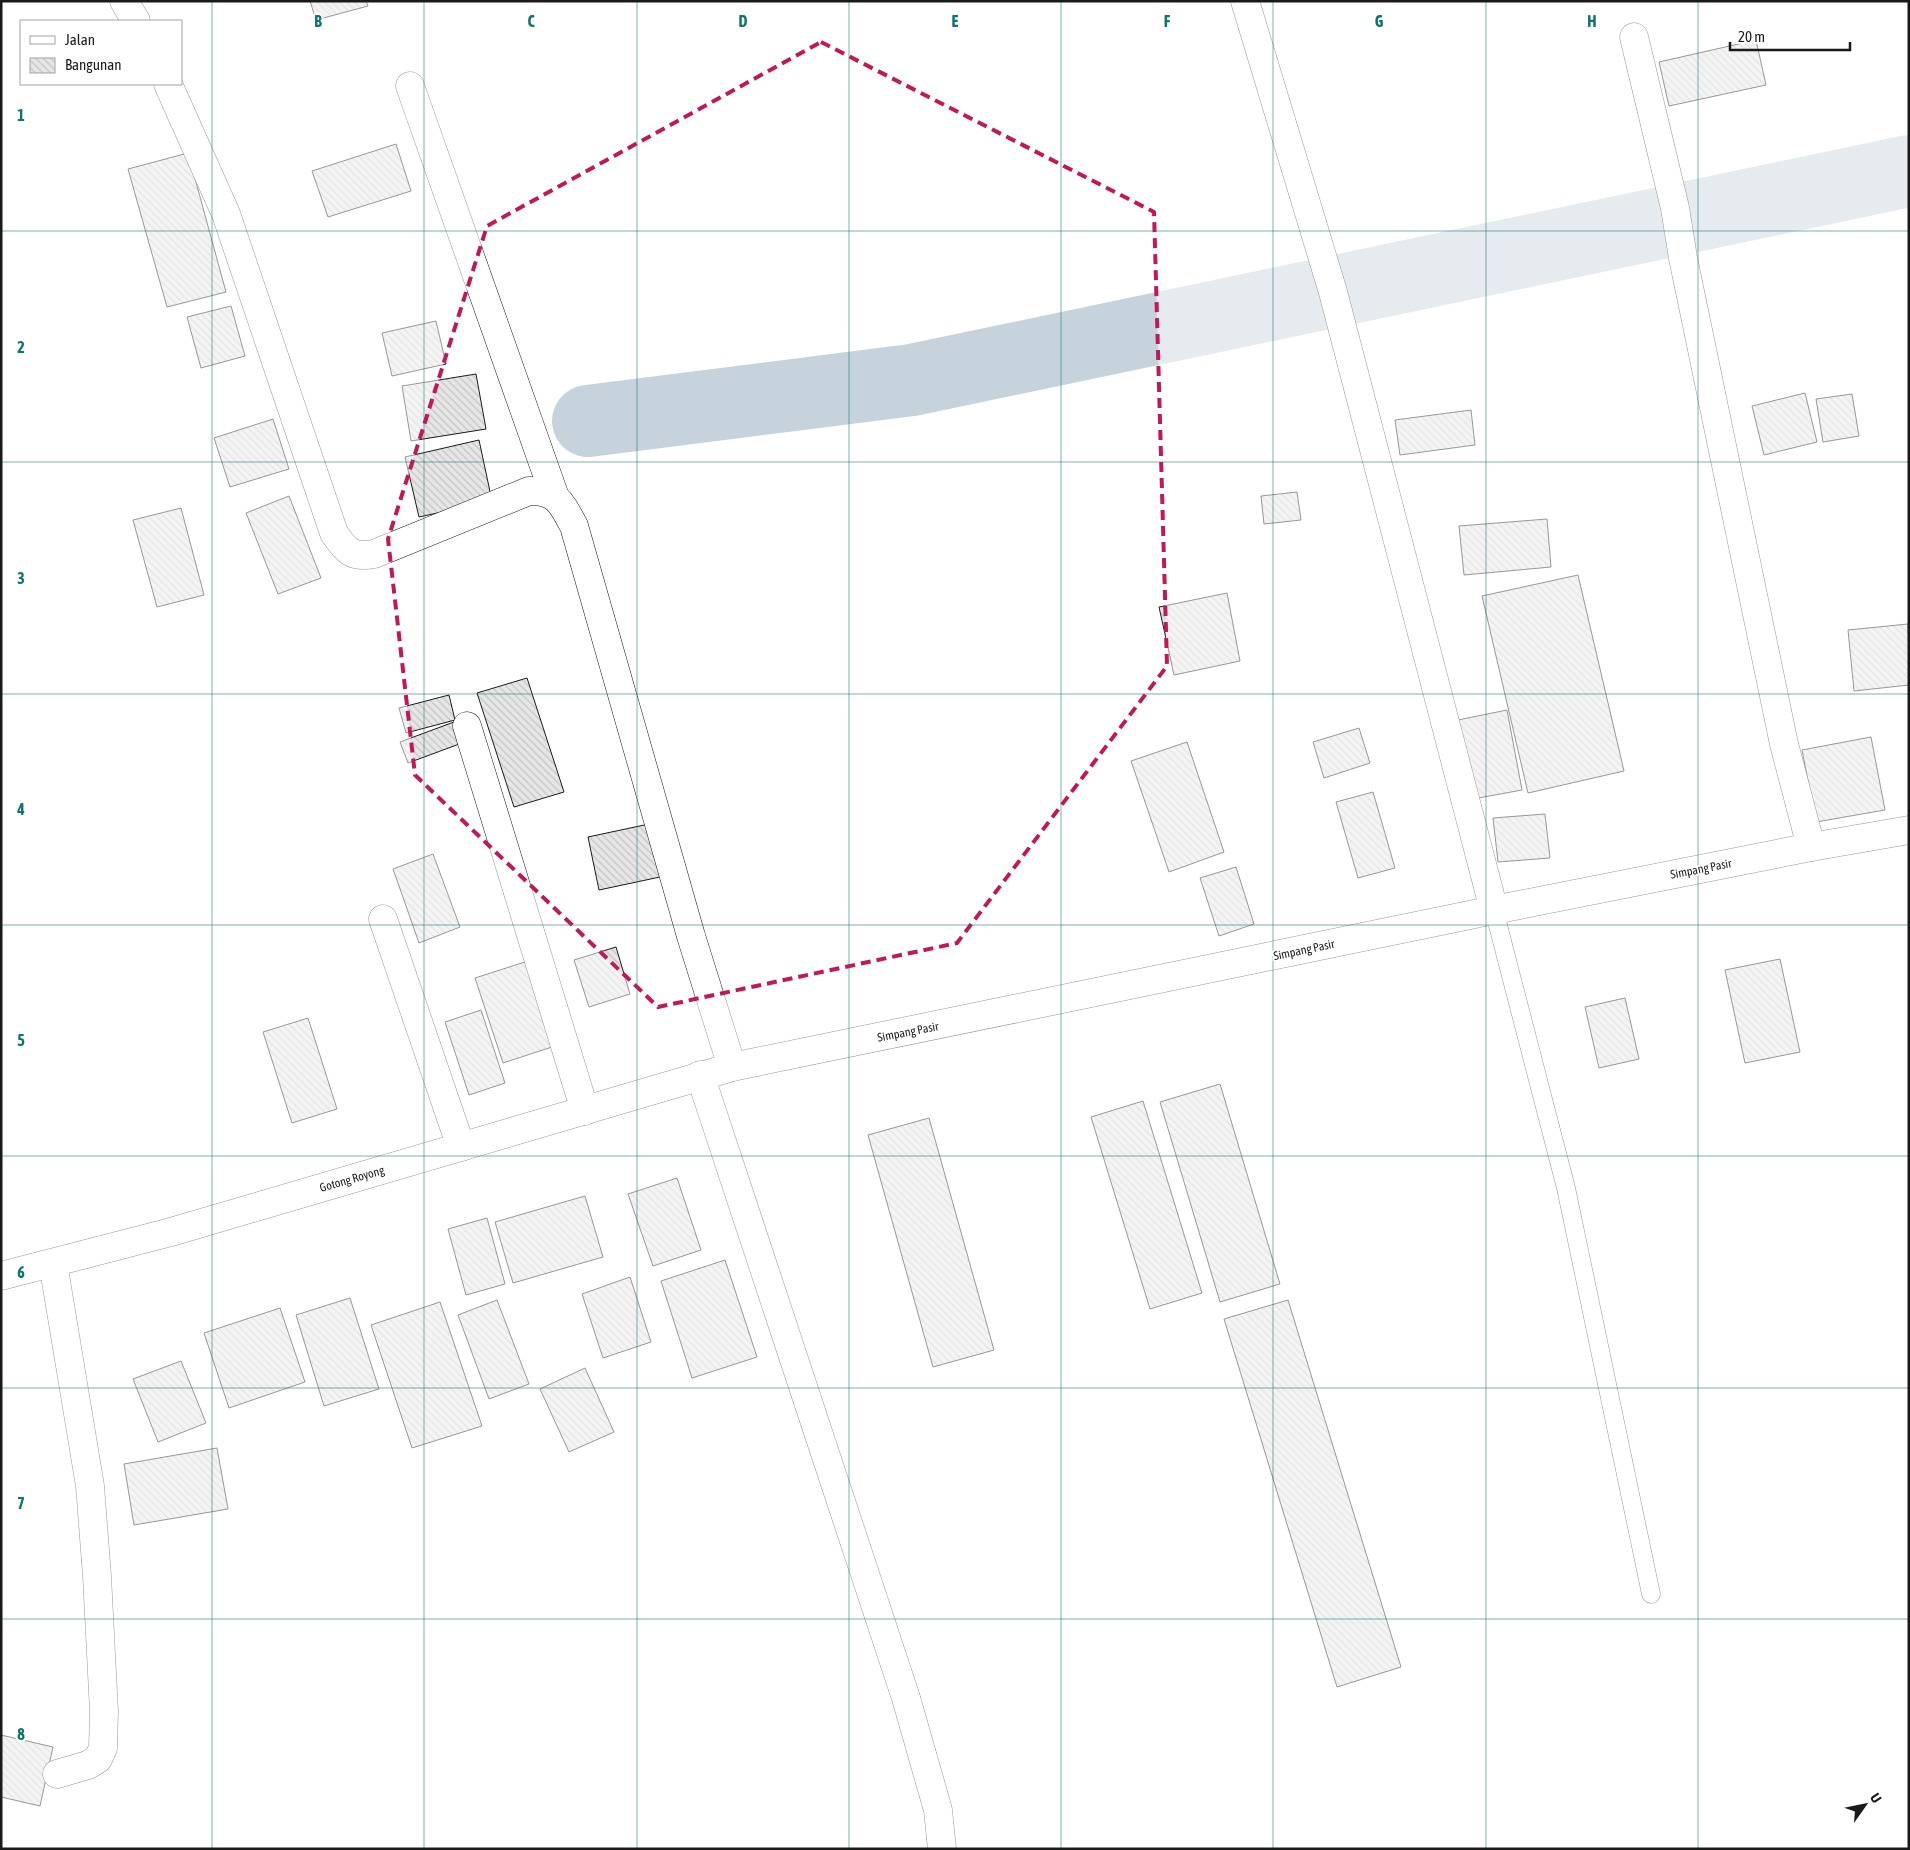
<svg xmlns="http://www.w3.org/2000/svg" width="1910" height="1850" font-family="'Asap Condensed',sans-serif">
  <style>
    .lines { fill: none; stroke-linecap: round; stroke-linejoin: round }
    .river { stroke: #c6d2dc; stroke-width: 72 }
    .building { fill: url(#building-back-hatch); stroke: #1a1a1a }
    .service-casing { stroke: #1a1a1a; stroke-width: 19 }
    .minor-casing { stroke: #1a1a1a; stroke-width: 29 }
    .tertiary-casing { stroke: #1a1a1a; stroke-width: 29 }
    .service { stroke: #fff; stroke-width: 18 }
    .minor { stroke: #fff; stroke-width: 28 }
    .tertiary { stroke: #fff; stroke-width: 28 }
    .marked { fill: none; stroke: #c2185b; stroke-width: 4; stroke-dasharray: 10 6; stroke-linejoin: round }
    .grid { fill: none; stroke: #0f766e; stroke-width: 1; stroke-opacity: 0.55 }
    .labels { text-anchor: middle; stroke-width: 4; stroke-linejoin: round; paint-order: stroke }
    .street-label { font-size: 12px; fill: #1a1a1a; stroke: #fff }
    .grid-label { font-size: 16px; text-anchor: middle; font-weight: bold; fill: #0f766e; stroke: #fff; stroke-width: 4; stroke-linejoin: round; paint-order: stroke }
  </style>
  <defs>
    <pattern id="building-back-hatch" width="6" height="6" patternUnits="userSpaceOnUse" patternTransform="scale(1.25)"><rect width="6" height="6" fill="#e6e6e6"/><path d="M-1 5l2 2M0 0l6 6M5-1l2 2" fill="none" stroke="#c5c5c5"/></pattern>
  </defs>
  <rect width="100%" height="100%" fill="#fff"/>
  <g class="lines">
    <path class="river" d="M 588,421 L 912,380 L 1909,171"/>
  </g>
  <g class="building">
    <path d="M 310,1 L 366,1 L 368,6 L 316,20 Z"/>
    <path d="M 1756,40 L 1766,85 L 1669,106 L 1659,62 Z"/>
    <path d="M 396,144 L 411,191 L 328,217 L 312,171 Z"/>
    <path d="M 188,153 L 226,292 L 167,307 L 128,169 Z"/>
    <path d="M 231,306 L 245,356 L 201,368 L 187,317 Z"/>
    <path d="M 436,321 L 446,364 L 392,376 L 382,333 Z"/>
    <path d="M 476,374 L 486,429 L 411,441 L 402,386 Z"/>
    <path d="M 1805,393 L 1817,442 L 1764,455 L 1752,406 Z"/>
    <path d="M 1852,394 L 1859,436 L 1823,442 L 1816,399 Z"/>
    <path d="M 1471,410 L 1475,445 L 1400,455 L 1395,420 Z"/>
    <path d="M 273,419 L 289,469 L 230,487 L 214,438 Z"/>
    <path d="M 479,440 L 492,501 L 419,517 L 405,457 Z"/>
    <path d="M 1297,492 L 1301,520 L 1264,524 L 1261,496 Z"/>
    <path d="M 289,496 L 321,578 L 278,594 L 246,513 Z"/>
    <path d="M 181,508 L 204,595 L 157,607 L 133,520 Z"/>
    <path d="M 1547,519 L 1551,567 L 1464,575 L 1459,526 Z"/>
    <path d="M 1578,575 L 1624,771 L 1528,793 L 1482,596 Z"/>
    <path d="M 1227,593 L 1240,661 L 1174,675 L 1159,607 Z"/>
    <path d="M 1908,624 L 1909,685 L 1854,691 L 1848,630 Z"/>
    <path d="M 527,678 L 564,792 L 514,807 L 477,693 Z"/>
    <path d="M 449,695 L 455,720 L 406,733 L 399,708 Z"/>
    <path d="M 1507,710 L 1522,790 L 1473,799 L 1458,720 Z"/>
    <path d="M 454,722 L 462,743 L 408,763 L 400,742 Z"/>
    <path d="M 1359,728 L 1370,763 L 1324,778 L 1313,742 Z"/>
    <path d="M 1871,737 L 1885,810 L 1816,822 L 1802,750 Z"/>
    <path d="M 1187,742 L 1224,852 L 1169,872 L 1131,761 Z"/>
    <path d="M 1373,792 L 1395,868 L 1358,878 L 1336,802 Z"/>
    <path d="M 1545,814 L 1550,858 L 1498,862 L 1493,818 Z"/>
    <path d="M 649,824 L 660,877 L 599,890 L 588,837 Z"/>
    <path d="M 433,854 L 460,927 L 419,943 L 393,869 Z"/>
    <path d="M 1236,867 L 1254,924 L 1219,936 L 1200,878 Z"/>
    <path d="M 616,947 L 630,994 L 589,1007 L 574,960 Z"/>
    <path d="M 1780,959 L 1800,1052 L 1745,1063 L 1725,970 Z"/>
    <path d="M 531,960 L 558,1045 L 503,1063 L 475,978 Z"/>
    <path d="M 1625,998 L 1639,1059 L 1599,1068 L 1585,1007 Z"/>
    <path d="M 481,1010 L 505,1083 L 469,1095 L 445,1022 Z"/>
    <path d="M 308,1018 L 337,1109 L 292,1123 L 263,1032 Z"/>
    <path d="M 1220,1084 L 1280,1284 L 1220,1302 L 1160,1102 Z"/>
    <path d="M 1143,1101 L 1202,1293 L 1150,1309 L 1091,1117 Z"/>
    <path d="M 929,1118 L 994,1350 L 933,1367 L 868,1135 Z"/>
    <path d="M 677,1178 L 701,1250 L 653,1266 L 628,1194 Z"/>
    <path d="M 585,1196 L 603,1257 L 513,1283 L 495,1222 Z"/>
    <path d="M 487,1218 L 505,1284 L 466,1295 L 448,1229 Z"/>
    <path d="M 725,1260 L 757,1357 L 692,1378 L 661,1281 Z"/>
    <path d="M 630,1277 L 651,1342 L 603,1358 L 582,1294 Z"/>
    <path d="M 350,1298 L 379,1389 L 324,1406 L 296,1315 Z"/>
    <path d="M 497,1300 L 529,1384 L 489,1399 L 458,1315 Z"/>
    <path d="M 1288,1300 L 1401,1667 L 1337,1687 L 1224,1319 Z"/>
    <path d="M 440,1302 L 482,1426 L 412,1448 L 371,1325 Z"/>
    <path d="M 280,1308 L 305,1382 L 229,1408 L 204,1333 Z"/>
    <path d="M 181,1361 L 206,1423 L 158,1442 L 133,1379 Z"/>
    <path d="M 585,1368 L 614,1432 L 569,1452 L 540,1389 Z"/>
    <path d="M 217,1448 L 228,1509 L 134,1525 L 124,1464 Z"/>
    <path d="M 1,1735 L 53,1747 L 40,1806 L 1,1797 Z"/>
  </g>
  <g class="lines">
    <defs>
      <path id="service" d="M 1494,910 L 1566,1188 L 1651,1594"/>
      <g id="minor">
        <path d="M 124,1 L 136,21"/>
        <path d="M 1245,1 L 1333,292 L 1494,910"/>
        <path d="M 1634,37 L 1675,208 L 1683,258 L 1784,744 L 1811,847"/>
        <path d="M 168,84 L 226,214 L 334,533 C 346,551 352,558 374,554 L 529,491 C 557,490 562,504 574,526 L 691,936 L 732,1067"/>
        <path d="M 410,86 L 555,497"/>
        <path d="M 467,726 L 585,1111"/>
        <path d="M 383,919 L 461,1147"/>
        <path d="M 700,1075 L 906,1698 L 938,1810 L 942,1849"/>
        <path d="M 53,1263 L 90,1486 L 97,1576 L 104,1712 L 103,1748 L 98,1759 L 88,1765 L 57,1774"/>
      </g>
      <path id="tertiary" d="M 1,1276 L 171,1232 L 732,1067 L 1494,910 L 1811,847 L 1909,830"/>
    </defs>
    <use href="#service" class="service-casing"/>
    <use href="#minor" class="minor-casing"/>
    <use href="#tertiary" class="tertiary-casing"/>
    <use href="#service" class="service"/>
    <use href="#minor" class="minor"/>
    <use href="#tertiary" class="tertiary"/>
  </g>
  <path d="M0 0H1910V1850H0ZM 821,42 L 1154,212 L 1167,666 L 957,943 L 658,1007 L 415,775 L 388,539 L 487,226 Z" fill="#fff" fill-opacity=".55" fill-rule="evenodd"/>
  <path class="marked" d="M 821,42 L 1154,212 L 1167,666 L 957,943 L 658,1007 L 415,775 L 388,539 L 487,226 Z"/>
  <path class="grid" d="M 212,1 L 212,1849M 424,1 L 424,1849M 637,1 L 637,1849M 849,1 L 849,1849M 1061,1 L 1061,1849M 1273,1 L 1273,1849M 1486,1 L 1486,1849M 1698,1 L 1698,1849M 1,231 L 1909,231M 1,462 L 1909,462M 1,694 L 1909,694M 1,925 L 1909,925M 1,1156 L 1909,1156M 1,1388 L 1909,1388M 1,1619 L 1909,1619"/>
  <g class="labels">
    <g class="street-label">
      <text transform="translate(1701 869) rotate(-11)" y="4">Simpang Pasir</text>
      <text transform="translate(1304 950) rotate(-12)" y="4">Simpang Pasir</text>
      <text transform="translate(908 1032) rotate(-11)" y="4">Simpang Pasir</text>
      <text transform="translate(352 1179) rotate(-16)" y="4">Gotong Royong</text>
    </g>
  </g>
  <g class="grid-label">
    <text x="318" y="27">B</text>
    <text x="531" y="27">C</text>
    <text x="743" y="27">D</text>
    <text x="955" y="27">E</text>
    <text x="1167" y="27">F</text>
    <text x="1379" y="27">G</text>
    <text x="1592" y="27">H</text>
    <text x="21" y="121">1</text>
    <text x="21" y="353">2</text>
    <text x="21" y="584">3</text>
    <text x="21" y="815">4</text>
    <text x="21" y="1046">5</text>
    <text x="21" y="1278">6</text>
    <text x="21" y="1509">7</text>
    <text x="21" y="1740">8</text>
  </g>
  <rect width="1910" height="1850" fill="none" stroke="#1a1a1a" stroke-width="5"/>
  <rect x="20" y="20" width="162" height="65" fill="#ffffff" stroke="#a3a3a3"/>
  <rect x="30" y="36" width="25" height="8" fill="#ffffff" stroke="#a3a3a3"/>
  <text x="65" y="45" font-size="15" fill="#1a1a1a">Jalan</text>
  <rect x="30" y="58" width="25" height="15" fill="url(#building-back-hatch)" stroke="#a3a3a3"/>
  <text x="65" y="70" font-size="15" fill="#1a1a1a">Bangunan</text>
  <g transform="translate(1865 1805) rotate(57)" stroke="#ffffff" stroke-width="4" paint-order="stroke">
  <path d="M0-4L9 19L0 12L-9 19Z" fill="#1a1a1a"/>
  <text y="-8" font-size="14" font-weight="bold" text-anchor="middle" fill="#1a1a1a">U</text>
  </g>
  <path d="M1730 42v8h120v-8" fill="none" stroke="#1a1a1a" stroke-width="2.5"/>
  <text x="1738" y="42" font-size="15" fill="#1a1a1a" stroke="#ffffff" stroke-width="4" paint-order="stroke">20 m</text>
</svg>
